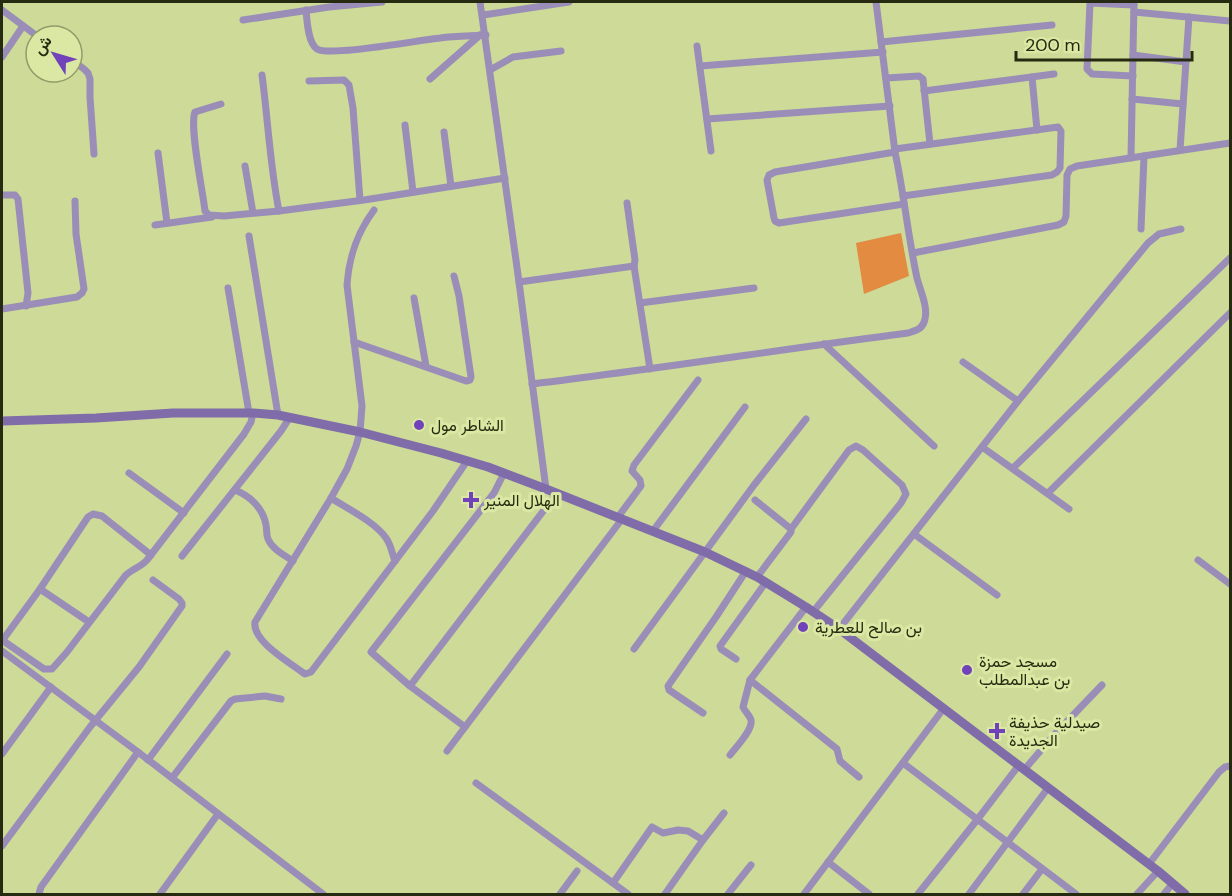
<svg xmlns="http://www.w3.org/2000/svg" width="1232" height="896" font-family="'DM Sans',Vazirmatn,sans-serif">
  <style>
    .forest { fill: #e28b41 }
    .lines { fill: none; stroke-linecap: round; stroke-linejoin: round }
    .minor { stroke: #9a8eb8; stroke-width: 7 }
    .secondary { stroke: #7f6ca9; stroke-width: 9 }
    .poi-dot { fill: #7142ba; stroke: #dae8a4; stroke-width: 2 }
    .labels { text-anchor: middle; stroke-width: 6; stroke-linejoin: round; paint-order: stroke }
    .poi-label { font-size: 16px; fill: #262a10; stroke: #dae8a4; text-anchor: start }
  </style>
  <rect width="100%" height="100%" fill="#cdda98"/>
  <path class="forest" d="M 901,233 L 909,276 L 864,294 L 856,243 Z"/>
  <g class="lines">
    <g class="minor">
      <path d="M 480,2 L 519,282 L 546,489"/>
      <path d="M 2,10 L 37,36"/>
      <path d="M 306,10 C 307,21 308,43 317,49 C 330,57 419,40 440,38 C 455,36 471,36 486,35"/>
      <path d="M 1134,12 L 1230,21"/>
      <path d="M 483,15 L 569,2"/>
      <path d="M 243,20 L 329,7 L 382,2"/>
      <path d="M 881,42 L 1052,25"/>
      <path d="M 697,46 L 711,151"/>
      <path d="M 1133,55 L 1186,62"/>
      <path d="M 2,57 L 23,26"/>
      <path d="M 72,60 L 84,69 L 88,73 L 90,79 L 90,97 L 94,154"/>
      <path d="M 700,66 L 883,52"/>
      <path d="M 490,70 L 513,57 L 561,51"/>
      <path d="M 262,75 C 268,120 270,166 279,211"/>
      <path d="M 1133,76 L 1092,74 L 1087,69 L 1090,3 L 1134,5"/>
      <path d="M 1032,77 L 1037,130"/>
      <path d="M 886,78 L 919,76 L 923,79 L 930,144"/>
      <path d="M 430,79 L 480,35"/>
      <path d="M 309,81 L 344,80 L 349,85 L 353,108 L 360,200"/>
      <path d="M 924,91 L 1054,74"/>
      <path d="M 1132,99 L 1183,104"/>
      <path d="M 221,104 L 195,112 C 189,126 203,192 205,211 L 209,215 L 224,216 L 279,211 L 364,200 L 505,178"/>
      <path d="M 707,119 L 890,106"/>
      <path d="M 405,125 L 413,192"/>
      <path d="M 444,132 L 451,186"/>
      <path d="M 895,149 L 1058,127 L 1061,131 L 1060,168 L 1057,172 L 1052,175 L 903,196"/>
      <path d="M 1180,150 L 1189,17"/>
      <path d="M 895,152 L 775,172 L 769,175 L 767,180 L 774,218 L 775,221 L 779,223 L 904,204"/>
      <path d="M 158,153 L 167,223"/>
      <path d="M 1131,158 L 1134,2"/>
      <path d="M 245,166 L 253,213"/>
      <path d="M 2,195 L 15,195 L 18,199 L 28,293 L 26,306"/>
      <path d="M 627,203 L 635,260 L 634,266 L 650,369"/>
      <path d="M 374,210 C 357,233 349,256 347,285 L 362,406 L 360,432 L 356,446 L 347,469 L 331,498 L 255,622 C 252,641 289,662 302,672 L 305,674 L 311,672 L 433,511 L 467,461"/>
      <path d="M 155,225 L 212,217"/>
      <path d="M 1141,229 L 1144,156"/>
      <path d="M 249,236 L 278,415"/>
      <path d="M 913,253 L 1058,225 L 1064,222 L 1066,216 L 1067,175 L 1070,169 L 1077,166 L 1230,143"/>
      <path d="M 519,282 L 634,266"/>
      <path d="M 228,288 L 249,413"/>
      <path d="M 414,298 L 426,366"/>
      <path d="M 640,303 L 754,288"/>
      <path d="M 2,309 L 77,297 L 82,293 L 84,289 L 76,234 L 75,201"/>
      <path d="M 354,342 L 466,381 L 470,380 L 471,377 L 459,296 L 454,276"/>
      <path d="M 824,344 L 934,446"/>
      <path d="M 963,362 L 1018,401"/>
      <path d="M 532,384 C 658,369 783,349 908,333 C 917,330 923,329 925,319 C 928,306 920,290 917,278 C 908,236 904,194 895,152 L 876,2"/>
      <path d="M 982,447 L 1069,509"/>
      <path d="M 1013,468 L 1230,258"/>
      <path d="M 129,473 L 184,513"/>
      <path d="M 235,490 C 250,496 263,508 266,525 C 267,529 266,534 268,539 C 272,549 284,555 293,561"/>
      <path d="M 1048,493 L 1230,313"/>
      <path d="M 331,498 C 348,509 375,522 386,538 C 391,545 392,553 395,561"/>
      <path d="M 755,500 L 791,529"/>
      <path d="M 618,517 L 641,486 L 640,480 L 632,471 L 634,465 L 698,380"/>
      <path d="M 653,531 L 745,407"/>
      <path d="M 914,534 L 997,595"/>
      <path d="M 182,556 L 281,431 L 290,417"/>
      <path d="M 1198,560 L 1230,584"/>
      <path d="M 757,577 L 791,532 L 791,529 L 849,450 L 856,446 L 863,450 L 902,485 L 906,494 L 901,503 L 813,612"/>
      <path d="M 40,589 L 89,622"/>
      <path d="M 839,629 L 1018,401 L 1148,243 L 1159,234 L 1181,229"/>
      <path d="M 2,640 L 44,669 L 52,669 L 67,652 L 125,576 C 132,569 141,567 147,560 L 244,434 L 251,422 L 253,413"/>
      <path d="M 2,641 L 40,589 L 88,517 L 93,514 L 102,516 L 151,555"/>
      <path d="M 634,649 L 754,485 L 806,419"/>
      <path d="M 2,651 L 138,752 L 323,894"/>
      <path d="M 736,659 L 721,649 L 720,646 L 766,582"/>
      <path d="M 750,680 L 837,749 L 840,761 L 859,777"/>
      <path d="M 410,686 L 557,493"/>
      <path d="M 703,713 L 669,690 L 668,686 L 716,617 L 746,571"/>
      <path d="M 465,727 L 410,686 L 371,652 L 494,493 L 504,473"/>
      <path d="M 447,751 L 622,519"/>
      <path d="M 2,754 L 51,687"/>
      <path d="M 730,755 C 736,747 753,730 751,720 C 750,715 745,712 743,707 L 750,680 L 806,607"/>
      <path d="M 148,760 L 227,654"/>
      <path d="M 903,763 L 1076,894"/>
      <path d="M 1024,770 L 1054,735 L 1102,685"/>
      <path d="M 172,778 L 231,701 L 235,699 L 265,696 L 281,699"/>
      <path d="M 476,783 L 628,894"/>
      <path d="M 2,846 L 90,727 L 139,667 L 182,606 L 182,603 L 179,599 L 153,580"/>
      <path d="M 828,862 L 869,894"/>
      <path d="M 1149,864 L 1219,772 L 1225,767 L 1230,766"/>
      <path d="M 613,883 L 652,827 L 663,833 L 678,830 L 688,831 L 703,840"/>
      <path d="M 39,894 L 41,887 L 138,752"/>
      <path d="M 160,894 L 218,814"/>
      <path d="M 560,894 L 577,871"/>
      <path d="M 665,894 L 703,840 L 724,813"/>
      <path d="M 728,894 L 751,865"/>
      <path d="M 804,894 L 944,708"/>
      <path d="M 918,894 L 977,820 L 1019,765"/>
      <path d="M 969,894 L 1048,788"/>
      <path d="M 1023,894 L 1042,869"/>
      <path d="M 1137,894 L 1158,871"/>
      <path d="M 1164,894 L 1173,883"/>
    </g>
    <path class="secondary" d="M 2,421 L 96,418 L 173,413 L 253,413 L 278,415 L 360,432 L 441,453 L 488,467 L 546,489 L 705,552 L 757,577 L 806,607 L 839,629 L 1158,871 L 1185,894"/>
  </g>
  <g class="poi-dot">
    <circle cx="419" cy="425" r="6"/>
    <path d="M468 491h6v6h6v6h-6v6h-6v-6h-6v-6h6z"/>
    <circle cx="803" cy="627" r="6"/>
    <circle cx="967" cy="670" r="6"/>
    <path d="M994 722h6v6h6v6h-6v6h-6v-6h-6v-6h6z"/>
  </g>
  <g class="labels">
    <g class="poi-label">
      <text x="431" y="431">الشاطر مول</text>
      <text x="484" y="506">الهلال المنير</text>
      <text x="815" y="633">بن صالح للعطرية</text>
      <text x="979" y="667">مسجد حمزة<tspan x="979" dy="18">بن عبدالمطلب</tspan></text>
      <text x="1009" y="728">صيدلية حذيفة<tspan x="1009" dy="18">الجديدة</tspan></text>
    </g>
  </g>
  <rect width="1232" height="896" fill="none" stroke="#262a10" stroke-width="6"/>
  <g transform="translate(54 54) rotate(307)"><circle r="28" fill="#dae8a4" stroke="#929c69" stroke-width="1.5"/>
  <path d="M0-4.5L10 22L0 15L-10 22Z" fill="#7142ba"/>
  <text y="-9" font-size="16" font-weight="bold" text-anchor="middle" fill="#262a10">ش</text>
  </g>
  <path d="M1016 51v9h176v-9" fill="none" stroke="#262a10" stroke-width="3"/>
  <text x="1025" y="51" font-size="18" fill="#262a10" stroke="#dae8a4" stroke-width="4.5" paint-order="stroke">200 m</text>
</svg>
